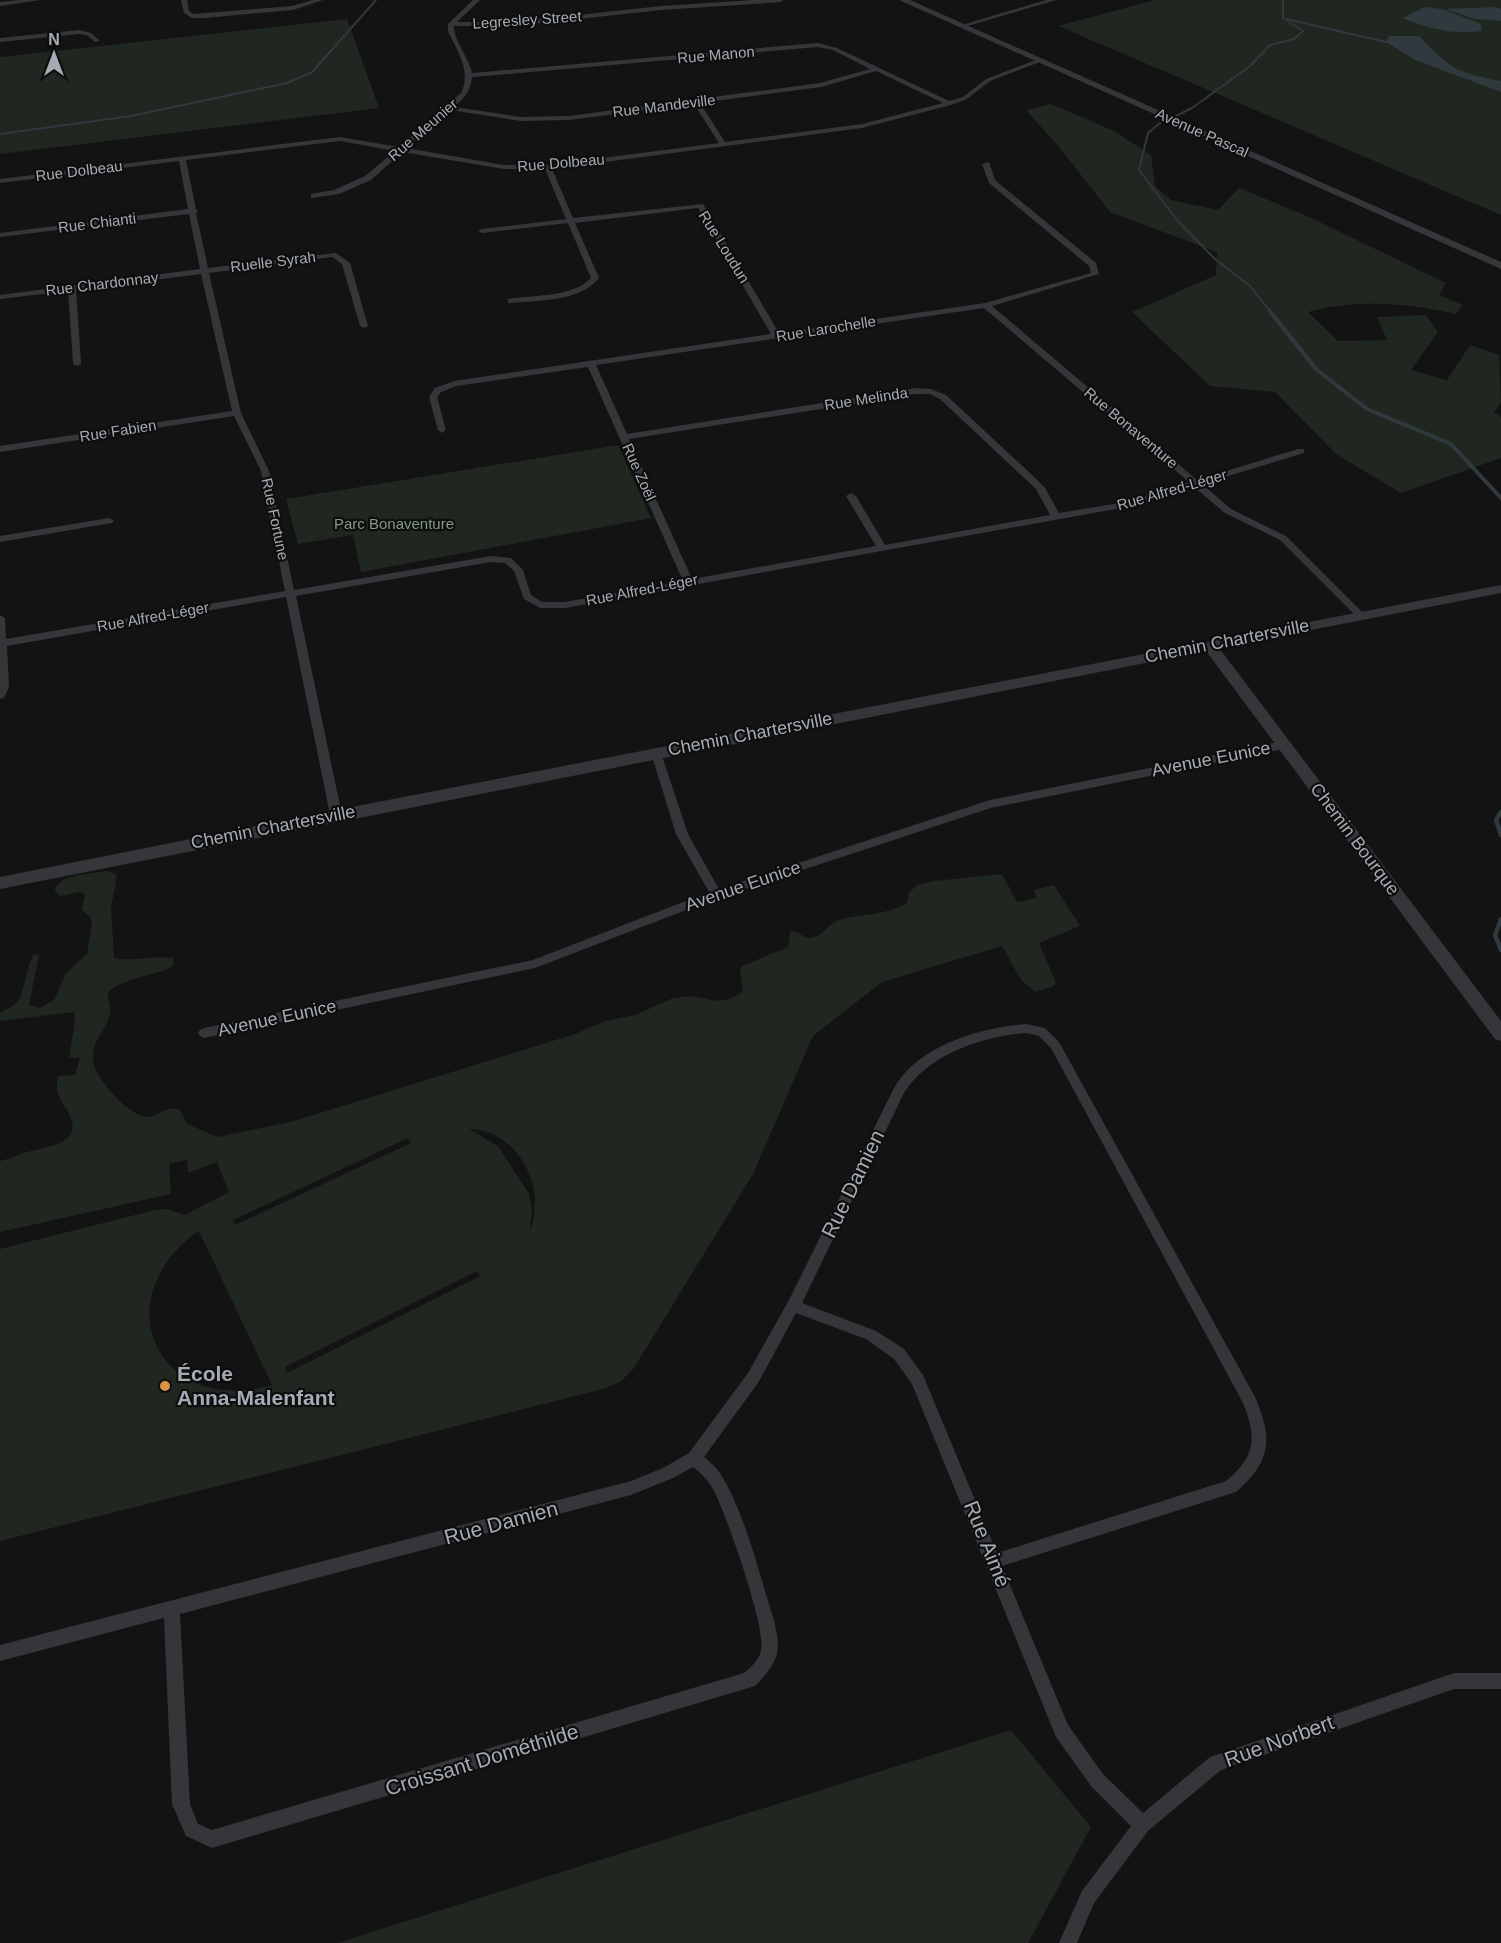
<svg xmlns="http://www.w3.org/2000/svg" width="1501" height="1943" font-family="Arial,sans-serif">
  <style>
    .green { fill: #202620; fill-rule: evenodd }
    .water { fill: #30393d }
    .lines { fill: none; stroke-linecap: round; stroke-linejoin: round }
    .stream-far2 { stroke: #30393d; stroke-width: 2 }
    .stream-far1 { stroke: #30393d; stroke-width: 4 }
    .stream { stroke: #30393d; stroke-width: 4.5 }
    .minor { fill: #343639; fill-rule: evenodd }
    .tertiary { fill: #343639; fill-rule: evenodd }
    .poi-dot { fill: #da9245; stroke: #0e0e0f; stroke-width: 2 }
    .labels { text-anchor: middle; stroke-width: 4.5; stroke-linejoin: round; paint-order: stroke }
    .far-street-label { font-size: 15px; fill: #a6acb3; stroke: #0e0e0f }
    .far-park-label { font-size: 15px; fill: #829c80; stroke: #0e0e0f }
    .street-label { font-size: 18px; fill: #a6acb3; stroke: #0e0e0f }
    .near-street-label { font-size: 21px; fill: #a6acb3; stroke: #0e0e0f }
    .near-poi-label { font-size: 21px; font-weight: bold; fill: #a6acb3; stroke: #0e0e0f; text-anchor: start }
  </style>
  <rect width="100%" height="100%" fill="#131314"/>
  <g class="green">
    <path d="M 1155,0 L 1501,0 L 1501,215 L 1058,26 Z"/>
    <path d="M 347,19 L 379,108 L 0,154 L 0,57 Z"/>
    <path d="M 1051,104 L 1114,131 L 1151,155 L 1155,186 L 1171,200 L 1218,210 L 1239,188 L 1307,216 L 1446,283 L 1439,295 L 1463,305 L 1456,314 C 1407,303 1356,299 1308,312 L 1338,341 L 1387,340 L 1377,317 L 1426,315 L 1438,332 L 1411,370 L 1447,380 L 1470,345 L 1499,355 L 1501,402 L 1494,412 L 1501,417 L 1501,458 L 1401,493 L 1336,454 L 1275,392 L 1210,386 L 1132,312 L 1216,275 L 1217,252 L 1110,212 L 1059,147 L 1026,110 Z"/>
    <path d="M 618,445 L 651,518 L 361,572 L 353,535 L 298,544 L 286,499 Z"/>
    <path d="M 99,872 L 108,871 L 117,875 L 111,908 L 114,958 C 128,962 155,955 174,958 L 173,966 C 153,977 125,977 108,992 C 107,1000 112,1006 110,1014 C 105,1033 91,1041 93,1061 C 95,1078 128,1115 146,1117 C 157,1118 165,1106 177,1109 C 183,1111 183,1119 187,1124 L 218,1137 L 294,1121 L 575,1034 L 605,1021 L 635,1015 L 673,998 L 691,996 L 718,1001 L 730,999 L 743,992 L 740,972 L 742,966 L 788,947 L 790,931 C 799,930 803,939 811,938 C 823,936 828,924 839,920 C 862,913 885,916 907,903 L 909,893 L 917,885 L 934,881 L 1002,874 L 1017,902 L 1036,898 L 1034,890 L 1054,885 L 1080,926 L 1039,943 L 1056,983 L 1052,987 L 1035,992 L 1021,980 L 1002,946 L 882,982 L 813,1036 L 753,1174 L 634,1368 L 620,1382 L 603,1389 L 0,1541 L 0,1249 L 155,1210 L 167,1209 L 185,1215 L 229,1192 L 217,1162 L 188,1173 L 187,1160 L 169,1164 L 171,1194 L 0,1232 L 0,1161 C 9,1159 17,1155 27,1152 C 45,1147 85,1144 69,1114 C 61,1099 54,1094 58,1076 L 75,1075 L 80,1058 L 69,1057 L 75,1021 L 74,1012 L 0,1021 L 0,1013 C 5,1010 13,1007 17,1002 C 24,996 26,967 33,955 L 39,954 L 29,1005 L 40,1008 L 54,1000 L 66,973 L 87,954 L 92,920 L 82,909 L 85,894 L 81,892 L 60,896 L 55,891 C 56,875 86,875 99,872 ZM 469,1129 C 516,1129 548,1187 530,1230 L 532,1209 L 529,1194 L 498,1146 ZM 408,1138 L 411,1143 L 235,1225 L 233,1220 ZM 198,1231 L 199,1231 L 272,1385 C 158,1417 103,1300 198,1231 ZM 477,1271 L 480,1276 L 287,1373 L 285,1367 Z"/>
    <path d="M 1011,1730 L 1091,1827 L 1028,1943 L 337,1943 Z"/>
  </g>
  <g class="water">
    <path d="M 1425,7 L 1442,9 L 1481,24 L 1482,31 C 1455,35 1427,29 1403,18 Z"/>
    <path d="M 1495,7 L 1501,9 L 1501,21 L 1475,19 L 1445,9 Z"/>
    <path d="M 1389,36 L 1419,36 C 1451,70 1456,72 1501,81 L 1501,92 L 1413,59 L 1386,42 Z"/>
  </g>
  <g class="lines">
    <g class="stream-far2">
      <path d="M 1286,19 L 1386,42"/>
      <path d="M 1176,116 L 1192,108 L 1250,66 L 1270,45 L 1294,39 L 1303,31 L 1283,18 L 1283,0"/>
      <path d="M 1160,123 L 1148,133 L 1139,170 L 1176,219 L 1215,259 L 1250,286 L 1270,311"/>
      <path d="M 0,134 L 131,116 L 287,83 L 312,72 L 376,0"/>
    </g>
    <path class="stream-far1" d="M 1269,310 L 1316,369 L 1367,409 L 1451,444 L 1501,498"/>
    <g class="stream">
      <path d="M 1501,812 L 1496,820 L 1501,835"/>
      <path d="M 1501,919 L 1495,935 L 1501,950"/>
    </g>
    <g class="minor">
      <path d="M 20,0 L 40,0 L 0,6 L 0,2 Z"/>
      <path d="M 181,0 L 187,0 L 189,11 L 193,14 L 292,6 L 313,0 L 323,0 L 293,10 L 205,18 L 192,18 L 184,13 Z"/>
      <path d="M 473,0 L 480,0 L 457,22 L 514,22 L 661,6 L 753,0 L 784,0 L 781,2 L 661,10 L 514,26 L 454,26 C 454,42 469,57 472,73 L 818,43 L 837,48 L 949,101 L 963,97 L 986,79 L 1036,60 L 1040,60 L 1040,62 L 990,81 L 967,99 L 951,105 L 862,128 L 552,169 L 573,218 L 703,204 L 779,333 L 985,303 L 1091,273 L 1089,266 L 989,183 L 982,164 L 989,162 L 995,180 L 1096,263 L 1099,274 L 992,306 L 1197,480 L 1298,449 L 1304,449 L 1304,453 L 1202,484 L 1231,509 L 1286,536 L 1363,613 L 1363,617 L 1357,617 L 1280,540 L 1225,513 L 1194,487 L 1127,507 L 565,608 L 540,608 L 524,599 L 514,571 L 505,563 L 491,562 L 296,596 L 342,815 L 336,819 L 330,815 L 286,597 L 7,646 L 9,687 L 4,698 L 0,699 L 0,615 L 5,618 L 6,639 L 285,591 L 261,471 L 234,416 L 0,452 L 0,446 L 232,411 L 201,274 L 76,290 L 81,364 L 77,366 L 73,364 L 68,291 L 0,299 L 0,295 L 200,269 L 189,214 L 0,237 L 0,233 L 188,209 L 179,161 L 0,183 L 0,179 L 340,137 L 399,147 L 461,93 C 472,71 457,51 448,31 L 448,24 ZM 818,47 L 833,50 L 870,69 L 820,83 L 569,116 L 521,117 L 454,107 C 464,98 471,91 472,77 ZM 876,71 L 943,103 L 862,124 L 725,142 L 700,103 L 821,87 ZM 694,104 L 719,143 L 548,165 L 504,165 L 406,148 L 450,110 L 521,121 L 569,120 ZM 340,141 L 395,151 L 365,176 L 334,190 L 311,194 L 311,198 L 339,194 L 371,180 L 402,152 L 504,169 L 545,169 L 566,219 L 482,229 L 478,231 L 482,233 L 568,223 L 591,278 C 574,297 532,295 508,299 L 508,303 L 511,303 C 539,300 580,302 599,278 L 575,223 L 698,208 L 771,334 L 454,381 L 435,388 L 429,397 L 438,430 L 442,433 L 446,430 L 437,397 L 441,392 L 456,386 L 588,367 L 683,581 L 565,602 L 542,602 L 531,595 L 523,570 L 511,558 L 491,556 L 294,590 L 269,471 L 241,413 L 209,273 L 332,257 L 342,264 L 360,326 L 364,328 L 368,326 L 350,263 L 336,253 L 208,268 L 196,213 L 198,211 L 196,209 L 186,160 ZM 984,308 L 1189,482 L 1126,502 L 1059,513 L 1045,488 L 1032,475 L 946,395 L 931,389 L 916,388 L 627,434 L 596,365 ZM 916,394 L 930,394 L 940,399 L 1036,489 L 1050,515 L 885,545 L 856,496 L 851,493 L 846,496 L 876,546 L 692,579 L 629,439 Z"/>
      <path d="M 1046,0 L 1056,0 L 964,27 L 959,26 Z"/>
      <path d="M 79,30 L 91,33 L 100,41 L 95,42 L 87,35 L 79,34 L 0,42 L 0,38 Z"/>
      <path d="M 109,518 L 114,521 L 112,523 L 0,542 L 0,536 Z"/>
      <path d="M 1284,741 L 1288,742 L 1289,745 L 1288,748 L 991,808 L 720,897 L 535,968 L 204,1038 L 200,1036 L 198,1033 L 200,1030 L 204,1028 L 533,960 L 709,892 L 676,834 L 651,753 L 656,749 L 661,753 L 688,834 L 719,889 L 990,800 Z"/>
      <path d="M 1026,1024 L 1045,1028 L 1059,1042 L 1254,1395 C 1273,1437 1272,1461 1236,1492 L 1002,1566 L 1068,1725 L 1103,1774 L 1143,1813 L 1210,1757 L 1216,1755 L 1454,1673 L 1501,1673 L 1501,1689 L 1454,1689 L 1221,1770 L 1148,1831 L 1094,1903 L 1077,1943 L 1059,1943 L 1082,1891 L 1131,1826 L 1091,1786 L 1056,1737 L 912,1384 L 894,1359 L 866,1339 L 796,1313 L 758,1383 L 704,1457 C 710,1462 716,1467 720,1473 C 741,1506 756,1560 767,1598 C 772,1613 778,1631 778,1647 C 777,1663 765,1676 755,1686 L 212,1848 L 186,1836 L 172,1804 L 164,1618 L 0,1661 L 0,1645 L 631,1481 L 663,1468 L 689,1453 L 748,1373 L 788,1302 L 893,1090 C 916,1046 979,1028 1026,1024 ZM 1026,1033 L 1039,1036 L 1051,1048 L 1243,1403 C 1257,1438 1256,1456 1226,1481 L 997,1553 L 923,1375 L 904,1349 L 876,1331 L 802,1303 L 904,1093 C 929,1054 981,1037 1026,1033 ZM 693,1467 C 702,1474 709,1481 714,1491 C 726,1514 767,1630 761,1651 C 759,1660 751,1667 744,1673 L 212,1830 L 198,1824 L 190,1804 L 180,1614 L 631,1495 L 673,1478 Z"/>
    </g>
    <g class="tertiary">
      <path d="M 899,0 L 910,0 L 1501,262 L 1501,269 Z"/>
      <path d="M 1501,585 L 1501,593 L 1219,648 L 1501,1021 L 1501,1041 L 1495,1039 L 1206,651 L 0,889 L 0,877 L 336,810 Z"/>
    </g>
  </g>
  <circle class="poi-dot" cx="165" cy="1386" r="6"/>
  <g class="labels">
    <g class="far-street-label">
      <text transform="translate(527 20) rotate(-4)" y="5">Legresley Street</text>
      <text transform="translate(716 55) rotate(-5)" y="5">Rue Manon</text>
      <text transform="translate(664 106) rotate(-7)" y="5">Rue Mandeville</text>
      <text transform="translate(423 130) rotate(-41)" y="5">Rue Meunier</text>
      <text transform="translate(1202 133) rotate(24)" y="5">Avenue Pascal</text>
      <text transform="translate(561 163) rotate(-5)" y="5">Rue Dolbeau</text>
      <text transform="translate(79 171) rotate(-7)" y="5">Rue Dolbeau</text>
      <text transform="translate(97 223) rotate(-7)" y="5">Rue Chianti</text>
      <text transform="translate(724 247) rotate(58)" y="5">Rue Loudun</text>
      <text transform="translate(273 262) rotate(-7)" y="5">Ruelle Syrah</text>
      <text transform="translate(102 284) rotate(-7)" y="5">Rue Chardonnay</text>
      <text transform="translate(826 329) rotate(-9)" y="5">Rue Larochelle</text>
      <text transform="translate(866 399) rotate(-9)" y="5">Rue Melinda</text>
      <text transform="translate(1131 428) rotate(40)" y="5">Rue Bonaventure</text>
      <text transform="translate(118 431) rotate(-9)" y="5">Rue Fabien</text>
      <text transform="translate(639 472) rotate(66)" y="5">Rue Zoël</text>
      <text transform="translate(1172 490) rotate(-16)" y="5">Rue Alfred-Léger</text>
      <text transform="translate(275 519) rotate(78)" y="5">Rue Fortune</text>
      <text transform="translate(642 590) rotate(-11)" y="5">Rue Alfred-Léger</text>
      <text transform="translate(153 617) rotate(-10)" y="5">Rue Alfred-Léger</text>
    </g>
    <g class="far-park-label">
      <text x="394" y="529">Parc Bonaventure</text>
    </g>
    <g class="street-label">
      <text transform="translate(1227 641) rotate(-11)" y="6">Chemin Chartersville</text>
      <text transform="translate(750 734) rotate(-11)" y="6">Chemin Chartersville</text>
      <text transform="translate(1211 759) rotate(-11)" y="6">Avenue Eunice</text>
      <text transform="translate(273 827) rotate(-11)" y="6">Chemin Chartersville</text>
      <text transform="translate(1355 839) rotate(53)" y="6">Chemin Bourque</text>
      <text transform="translate(743 886) rotate(-19)" y="6">Avenue Eunice</text>
      <text transform="translate(277 1018) rotate(-12)" y="6">Avenue Eunice</text>
    </g>
    <g class="near-street-label">
      <text transform="translate(853 1184) rotate(-64)" y="7">Rue Damien</text>
      <text transform="translate(501 1523) rotate(-15)" y="7">Rue Damien</text>
      <text transform="translate(987 1544) rotate(68)" y="7">Rue Aimé</text>
      <text transform="translate(1279 1741) rotate(-20)" y="7">Rue Norbert</text>
      <text transform="translate(482 1760) rotate(-17)" y="7">Croissant Dométhilde</text>
    </g>
    <g class="near-poi-label">
      <text x="177" y="1381">École<tspan x="177" dy="24">Anna-Malenfant</tspan></text>
    </g>
  </g>
  <g transform="translate(54 54)" stroke="#0e0e0f" stroke-width="4.5" paint-order="stroke">
  <path d="M0-4.5L10 22L0 15L-10 22Z" fill="#a6acb3"/>
  <text y="-9" font-size="16" font-weight="bold" text-anchor="middle" fill="#a6acb3">N</text>
  </g>
</svg>
